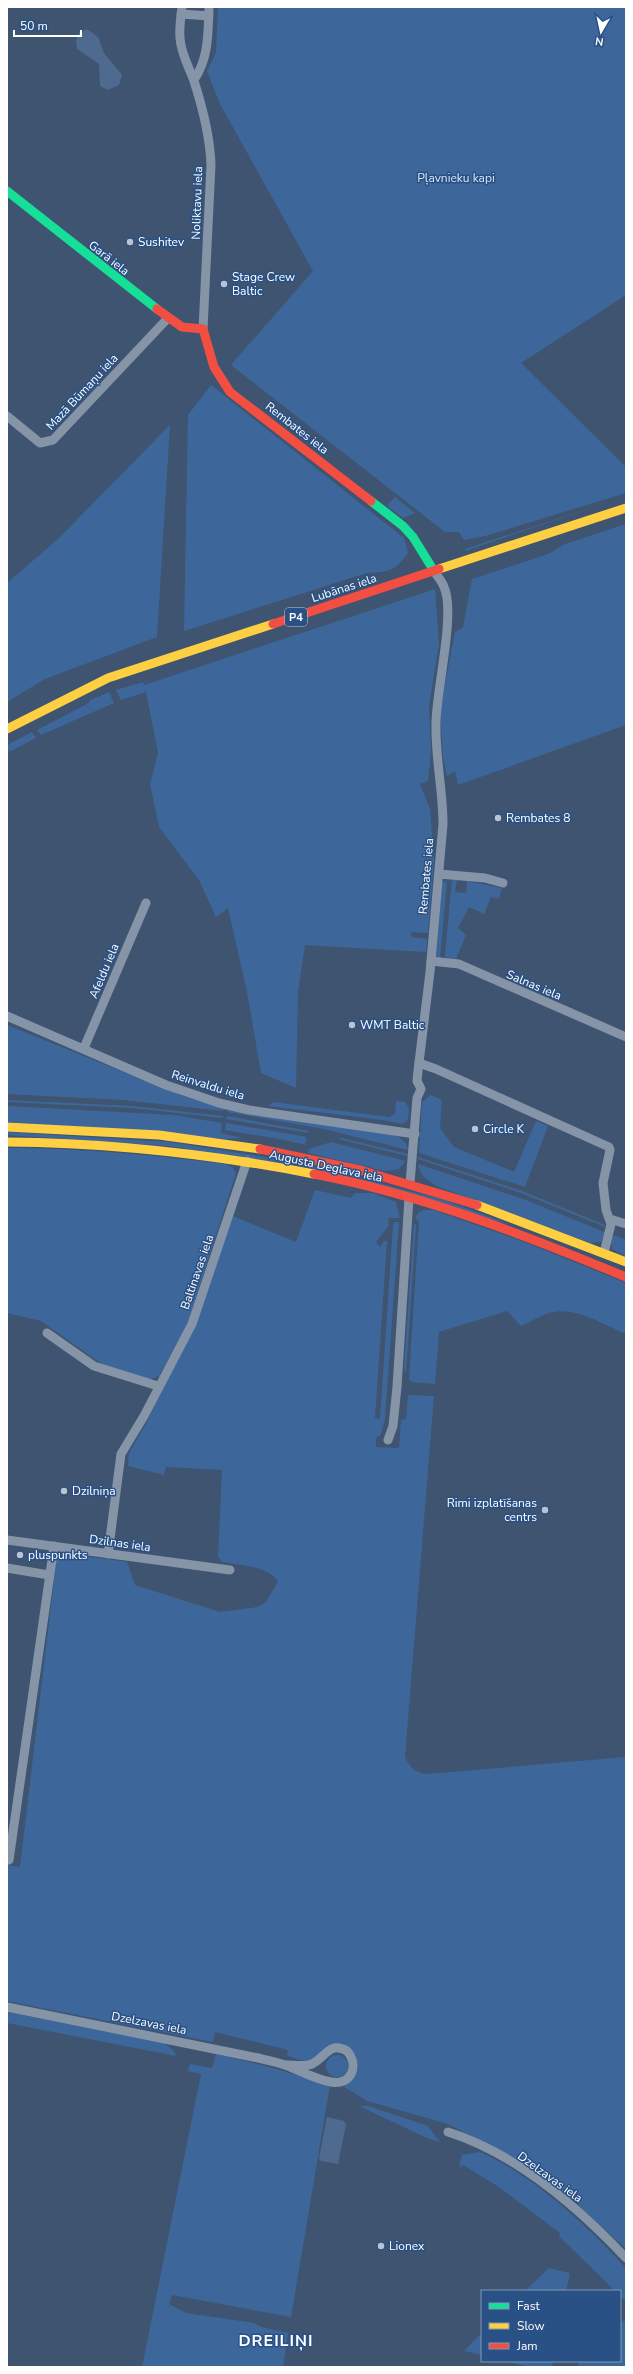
<svg xmlns="http://www.w3.org/2000/svg" width="633" height="2374" font-family="'Nunito Sans',sans-serif">
  <style>
    .green { fill: #3d679b }
    .water { fill: #4e6a8f }
    .lines { fill: none; stroke-linecap: round; stroke-linejoin: round }
    .street { stroke: #8594a7; stroke-width: 9 }
    .fast { stroke: #16e098; stroke-width: 9 }
    .slow { stroke: #ffcf43; stroke-width: 9 }
    .jam { stroke: #f24e42; stroke-width: 9 }
    .poi-dot { fill: #bbc3cd; stroke: #295186; stroke-width: 1.5 }
    .labels { text-anchor: middle; stroke-width: 3; stroke-linejoin: round; paint-order: stroke }
    .shield { fill: #295186; stroke: #bfcbdb; stroke-width: 1 }
    .shield-label { font-size: 11px; font-weight: bold; fill: #fff }
    .park-label { font-size: 12px; fill: #d7e5f6; stroke: #295186 }
    .street-label { font-size: 12px; fill: #fff; stroke: #295186 }
    .poi-label { font-size: 12px; fill: #fff; stroke: #295186; text-anchor: start }
    .district-label { font-size: 16px; font-weight: bold; letter-spacing: 1px; fill: #fff; stroke: #295186 }
  </style>
  <rect width="100%" height="100%" fill="#3e5471"/>
  <g class="green">
    <path d="M 218,7 L 626,7 L 626,295 L 521,363 L 624,465 L 626,469 L 626,493 L 485,536 L 464,540 L 459,532 L 445,532 L 231,365 L 313,271 L 220,104 L 207,71 L 216,53 Z"/>
    <path d="M 211,385 L 404,538 L 408,553 C 395,571 389,572 367,573 L 184,631 L 188,415 Z"/>
    <path d="M 170,425 L 157,637 L 45,679 L 7,702 L 7,583 L 57,540 Z"/>
    <path d="M 395,497 L 415,513 L 403,518 L 387,506 Z"/>
    <path d="M 600,505 L 465,551 L 465,549 Z"/>
    <path d="M 626,524 L 626,725 L 458,785 L 455,771 L 447,776 L 443,758 L 440,709 L 455,632 L 463,627 L 472,579 L 548,554 L 565,544 Z"/>
    <path d="M 435,589 L 439,644 L 429,705 L 431,752 L 428,781 L 420,784 L 430,809 L 434,860 L 428,933 L 411,932 L 411,937 L 427,939 L 426,952 L 305,945 L 298,992 L 296,1088 L 261,1073 L 247,992 L 228,908 L 216,917 L 199,880 L 159,827 L 150,784 L 158,753 L 146,692 L 121,700 L 116,690 L 143,682 L 144,685 Z"/>
    <path d="M 109,692 L 114,703 L 41,735 L 37,730 L 89,703 L 90,700 Z"/>
    <path d="M 32,732 L 36,738 L 9,752 L 7,745 Z"/>
    <path d="M 452,879 L 457,880 L 455,892 L 466,893 L 467,881 L 502,888 L 499,899 L 491,897 L 484,914 L 469,907 L 458,928 L 466,935 L 456,959 L 445,957 L 445,954 Z"/>
    <path d="M 447,880 L 440,959 L 436,956 L 442,884 Z"/>
    <path d="M 7,1025 L 183,1096 L 225,1109 L 224,1111 L 123,1100 L 7,1094 Z"/>
    <path d="M 431,1095 L 442,1100 L 440,1128 L 454,1147 L 514,1172 L 536,1121 L 548,1126 L 525,1187 L 419,1153 L 422,1102 Z"/>
    <path d="M 7,1100 L 132,1106 L 223,1116 L 222,1118 L 132,1108 L 7,1102 Z"/>
    <path d="M 396,1101 L 405,1102 L 409,1108 L 408,1120 L 402,1124 L 383,1120 L 268,1106 L 273,1102 L 389,1117 L 395,1114 Z"/>
    <path d="M 7,1106 L 174,1115 L 222,1123 L 221,1133 L 242,1138 L 225,1139 L 7,1122 Z"/>
    <path d="M 228,1109 L 397,1136 L 406,1143 L 408,1150 L 324,1129 L 227,1112 Z"/>
    <path d="M 227,1116 L 309,1131 L 308,1133 L 226,1119 Z"/>
    <path d="M 226,1123 L 307,1137 L 305,1145 L 285,1140 L 225,1130 Z"/>
    <path d="M 7,1132 L 168,1142 L 292,1161 L 291,1165 L 168,1146 L 7,1135 Z"/>
    <path d="M 342,1138 L 408,1154 L 407,1156 L 338,1139 Z"/>
    <path d="M 331,1142 L 406,1161 L 399,1169 L 385,1171 L 308,1153 L 309,1149 Z"/>
    <path d="M 7,1148 C 80,1148 153,1155 226,1164 L 233,1168 L 236,1173 L 187,1325 L 159,1376 L 149,1380 L 106,1367 L 41,1321 L 7,1313 Z"/>
    <path d="M 418,1157 L 522,1191 L 605,1225 L 605,1227 L 521,1193 L 418,1159 Z"/>
    <path d="M 306,1164 L 444,1200 L 515,1226 L 305,1168 Z"/>
    <path d="M 418,1164 L 526,1200 L 604,1232 L 604,1235 L 601,1242 L 590,1243 L 436,1186 C 428,1180 419,1175 418,1164 Z"/>
    <path d="M 315,1190 L 351,1198 L 355,1193 L 373,1193 L 396,1202 L 400,1218 L 389,1218 L 388,1227 L 376,1242 L 380,1247 L 384,1241 L 387,1241 L 375,1418 L 380,1419 L 393,1225 L 395,1222 L 399,1222 L 385,1419 L 381,1434 L 376,1438 L 376,1447 L 399,1448 L 401,1420 L 406,1419 L 408,1395 L 434,1396 L 405,1756 C 409,1767 415,1773 427,1774 L 626,1757 L 626,2249 L 576,2203 L 515,2159 L 448,2124 L 367,2101 L 344,2087 C 344,2084 358,2078 358,2067 C 359,2048 340,2042 325,2048 C 320,2051 317,2058 311,2060 C 303,2062 294,2058 287,2055 L 288,2050 L 215,2032 L 213,2042 L 7,2001 L 7,1865 L 20,1867 L 57,1555 L 61,1553 L 127,1562 L 135,1585 L 220,1612 L 257,1607 L 265,1603 L 278,1582 C 270,1566 238,1565 222,1562 L 218,1557 L 222,1470 L 166,1467 L 164,1475 L 128,1466 L 129,1453 L 147,1422 L 162,1389 L 233,1216 L 296,1242 Z"/>
    <path d="M 424,1210 L 433,1210 L 522,1241 L 626,1283 L 626,1334 C 604,1325 574,1305 549,1313 C 539,1316 530,1322 521,1326 L 507,1311 L 439,1332 L 435,1384 L 412,1382 L 409,1379 L 419,1221 L 415,1218 L 418,1213 Z"/>
    <path d="M 414,1224 L 416,1225 L 406,1373 L 404,1368 Z"/>
    <path d="M 614,1235 L 626,1240 L 626,1256 L 612,1249 L 611,1240 Z"/>
    <path d="M 7,2012 L 164,2043 L 174,2051 L 176,2056 L 7,2023 Z"/>
    <path d="M 216,2054 L 273,2068 L 330,2085 L 291,2317 L 172,2295 L 169,2304 L 186,2313 L 254,2323 L 261,2327 L 288,2333 L 283,2367 L 142,2367 L 201,2074 L 188,2071 L 190,2064 L 212,2068 Z"/>
    <circle cx="337" cy="2066" r="11"/>
    <path d="M 359,2106 L 368,2106 L 428,2126 L 440,2142 L 427,2138 Z"/>
    <path d="M 480,2152 C 537,2178 584,2223 626,2268 L 626,2302 L 620,2296 L 620,2291 L 615,2291 L 559,2236 L 560,2233 L 499,2187 L 463,2165 L 459,2168 L 462,2155 Z"/>
    <path d="M 549,2268 L 570,2273 L 566,2291 L 525,2291 Z"/>
    <path d="M 620,2320 L 626,2322 L 626,2367 L 578,2367 L 579,2361 L 620,2361 Z"/>
    <path d="M 482,2333 L 482,2355 L 464,2351 Z"/>
    <path d="M 505,2361 L 553,2361 L 552,2367 L 529,2367 Z"/>
  </g>
  <g class="water">
    <path d="M 87,29 L 98,37 L 104,53 L 122,75 L 119,85 L 108,90 L 100,86 L 99,64 L 77,49 L 76,41 L 79,33 Z"/>
    <path d="M 327,2117 L 344,2121 L 346,2125 L 338,2164 L 321,2161 L 319,2158 Z"/>
  </g>
  <g class="lines">
    <g class="street">
      <path d="M 182,7 C 181,17 179,28 180,38 C 181,54 189,67 194,81 C 203,109 210,136 211,165 L 203,329"/>
      <path d="M 181,14 L 209,16"/>
      <path d="M 194,80 C 209,58 208,33 209,7"/>
      <path d="M 7,416 L 40,443 L 53,440 L 168,318"/>
      <path d="M 439,874 L 485,878 L 503,883"/>
      <path d="M 431,961 L 459,964 L 626,1037"/>
      <path d="M 7,1016 L 166,1085 L 219,1103 L 249,1110 L 415,1134"/>
      <path d="M 84,1048 L 146,903"/>
      <path d="M 419,1063 L 436,1069 L 609,1147 L 610,1150 L 603,1183 L 606,1210 L 611,1224 L 604,1253"/>
      <path d="M 410,1183 L 417,1098 L 421,1089 L 417,1081 L 418,1071 L 430,972 L 443,824 C 443,790 435,757 436,723 C 436,691 456,613 444,587 C 442,581 437,576 434,571"/>
      <path d="M 610,1219 L 626,1224"/>
      <path d="M 47,1333 L 94,1366 L 158,1386"/>
      <path d="M 388,1440 L 393,1426 L 397,1387 L 409,1198"/>
      <path d="M 7,1540 L 230,1570"/>
      <path d="M 108,1554 L 121,1454 L 144,1416 L 192,1324 L 247,1161"/>
      <path d="M 7,1568 L 49,1575"/>
      <path d="M 9,1860 L 54,1546"/>
      <path d="M 7,2007 L 258,2058 C 267,2060 277,2062 285,2065 C 301,2071 315,2079 331,2082 C 351,2086 360,2065 347,2051 C 329,2041 326,2057 312,2064 C 304,2067 294,2065 286,2065"/>
      <path d="M 448,2132 C 515,2153 579,2208 626,2258"/>
    </g>
    <g class="fast">
      <path d="M 7,191 L 157,309"/>
      <path d="M 371,501 L 403,526 L 413,537 L 434,571"/>
    </g>
    <g class="slow">
      <path d="M 439,569 L 626,508"/>
      <path d="M 7,729 L 108,678 L 273,624"/>
      <path d="M 7,1127 L 159,1135 L 260,1149"/>
      <path d="M 7,1142 C 111,1143 212,1154 314,1174"/>
      <path d="M 477,1205 L 626,1262"/>
    </g>
    <g class="jam">
      <path d="M 157,309 L 182,327 L 203,329 L 214,367 L 230,392 L 371,501"/>
      <path d="M 273,624 L 439,569"/>
      <path d="M 260,1149 L 360,1170 L 477,1205"/>
      <path d="M 314,1174 C 423,1195 525,1235 626,1277"/>
    </g>
  </g>
  <g class="poi-dot">
    <circle cx="130" cy="242" r="4"/>
    <circle cx="224" cy="284" r="4"/>
    <circle cx="498" cy="818" r="4"/>
    <circle cx="352" cy="1025" r="4"/>
    <circle cx="475" cy="1129" r="4"/>
    <circle cx="64" cy="1491" r="4"/>
    <circle cx="545" cy="1510" r="4"/>
    <circle cx="20" cy="1555" r="4"/>
    <circle cx="381" cy="2246" r="4"/>
  </g>
  <g class="labels">
    <rect class="shield" x="285" y="608" width="22" height="18" rx="3"/>
    <g class="shield-label">
      <text x="296" y="621">P4</text>
    </g>
    <g class="park-label">
      <text x="456" y="182">Pļavnieku kapi</text>
    </g>
    <g class="street-label">
      <text transform="translate(197 203) rotate(-88)" y="4">Noliktavu iela</text>
      <text transform="translate(109 258) rotate(38)" y="4">Garā iela</text>
      <text transform="translate(82 392) rotate(-47)" y="4">Mazā Būmaņu iela</text>
      <text transform="translate(297 428) rotate(38)" y="4">Rembates iela</text>
      <text transform="translate(344 588) rotate(-18)" y="4">Lubānas iela</text>
      <text transform="translate(426 876) rotate(-85)" y="4">Rembates iela</text>
      <text transform="translate(104 971) rotate(-67)" y="4">Afeldu iela</text>
      <text transform="translate(534 985) rotate(23)" y="4">Salnas iela</text>
      <text transform="translate(208 1085) rotate(17)" y="4">Reinvaldu iela</text>
      <text transform="translate(326 1166) rotate(12)" y="4">Augusta Deglava iela</text>
      <text transform="translate(197 1272) rotate(-71)" y="4">Baltinavas iela</text>
      <text transform="translate(120 1543) rotate(8)" y="4">Dzilnas iela</text>
      <text transform="translate(149 2023) rotate(11)" y="4">Dzelzavas iela</text>
      <text transform="translate(550 2177) rotate(36)" y="4">Dzelzavas iela</text>
    </g>
    <g class="poi-label">
      <text x="138" y="246">Sushitev</text>
      <text x="232" y="281">Stage Crew<tspan x="232" dy="14">Baltic</tspan></text>
      <text x="506" y="822">Rembates 8</text>
      <text x="360" y="1029">WMT Baltic</text>
      <text x="483" y="1133">Circle K</text>
      <text x="72" y="1495">Dzilniņa</text>
      <text x="537" y="1507" text-anchor="end">Rimi izplatīšanas<tspan x="537" dy="14">centrs</tspan></text>
      <text x="28" y="1559">pluspunkts</text>
      <text x="389" y="2250">Lionex</text>
    </g>
    <g class="district-label">
      <text x="276" y="2346">DREILIŅI</text>
    </g>
  </g>
  <rect width="633" height="2374" fill="none" stroke="#ffffff" stroke-width="16"/>
  <rect x="481" y="2290" width="140" height="72" fill="#295186" stroke="#7f97b6"/>
  <rect x="489" y="2303" width="20" height="6" fill="#16e098" stroke="#7f97b6"/>
  <text x="517" y="2310" font-size="12" fill="#ffffff">Fast</text>
  <rect x="489" y="2323" width="20" height="6" fill="#ffcf43" stroke="#7f97b6"/>
  <text x="517" y="2330" font-size="12" fill="#ffffff">Slow</text>
  <rect x="489" y="2343" width="20" height="6" fill="#f24e42" stroke="#7f97b6"/>
  <text x="517" y="2350" font-size="12" fill="#ffffff">Jam</text>
  <g transform="translate(601 32) rotate(189)" stroke="#295186" stroke-width="3" paint-order="stroke">
  <path d="M0-3L7 15L0 10L-7 15Z" fill="#ffffff"/>
  <text y="-6" font-size="11" font-weight="bold" text-anchor="middle" fill="#ffffff">N</text>
  </g>
  <path d="M14 30v6h67v-6" fill="none" stroke="#ffffff" stroke-width="2"/>
  <text x="20" y="30" font-size="12" fill="#ffffff" stroke="#295186" stroke-width="3" paint-order="stroke">50 m</text>
</svg>
